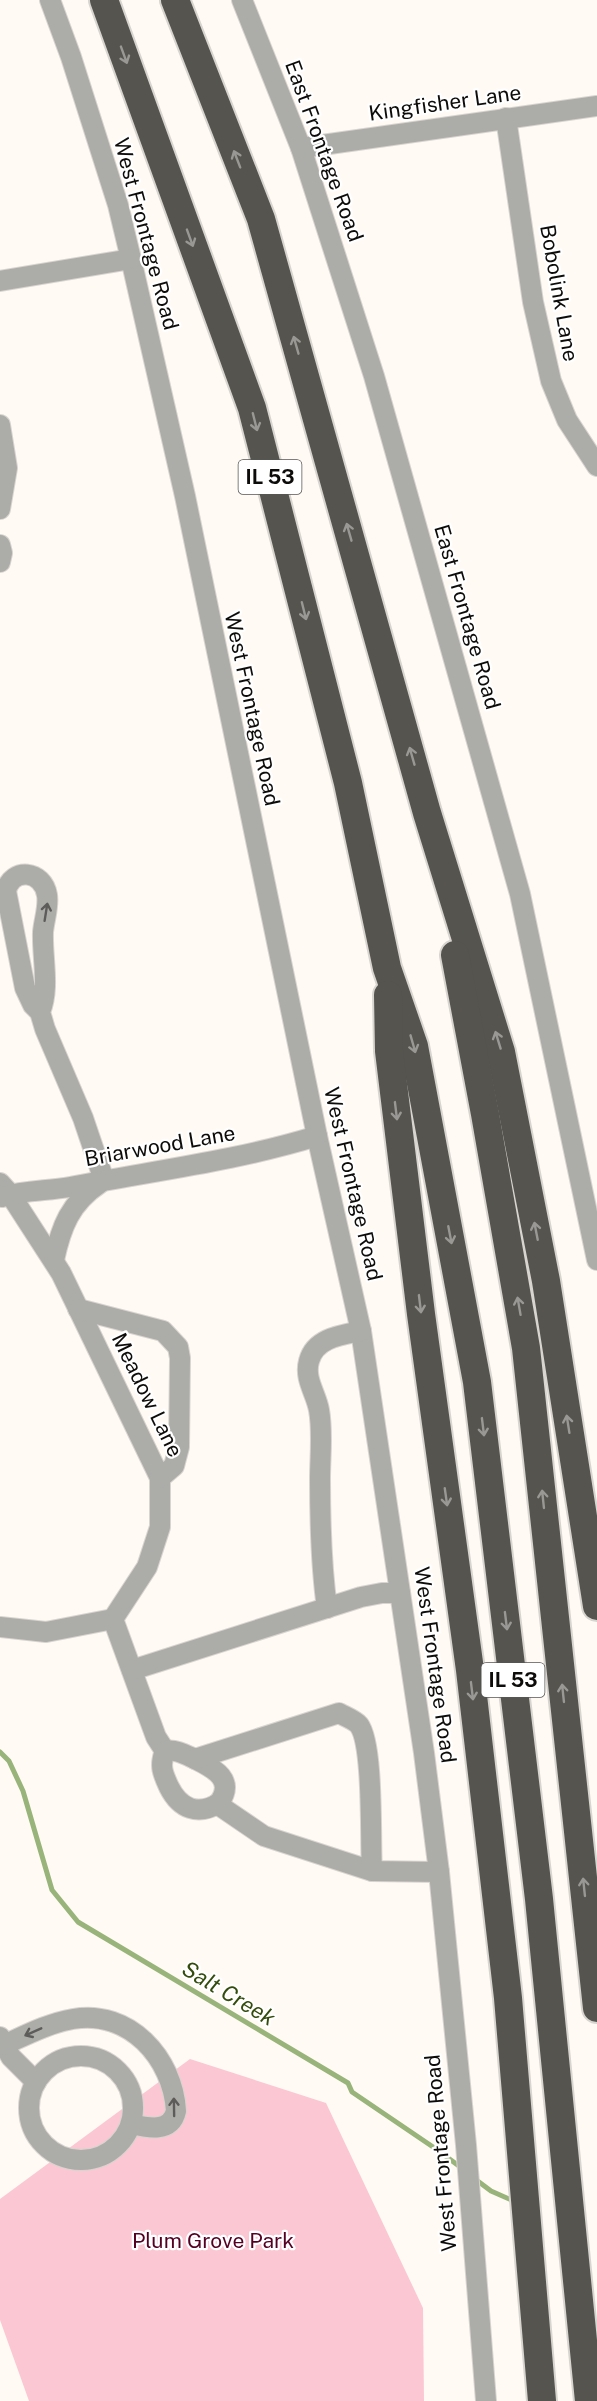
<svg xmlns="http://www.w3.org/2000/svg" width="597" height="2401" font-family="'Public Sans',sans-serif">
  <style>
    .green { fill: #fbc7d2 }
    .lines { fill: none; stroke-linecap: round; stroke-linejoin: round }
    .stream { stroke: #98b47a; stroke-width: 5 }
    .minor-casing { stroke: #d8d4cf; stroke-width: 22 }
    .highway-casing { stroke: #d8d4cf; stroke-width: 32 }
    .minor { stroke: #acaca9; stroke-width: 20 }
    .highway { stroke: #55544e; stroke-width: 28 }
    .oneway { stroke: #999895 }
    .oneway2 { stroke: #5d5c5a }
    .labels { text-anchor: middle; stroke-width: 4.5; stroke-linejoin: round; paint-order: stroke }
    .shield { fill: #fff; stroke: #565554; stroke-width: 1.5 }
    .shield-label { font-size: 20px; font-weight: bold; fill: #0e0c0b }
    .street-label { font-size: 21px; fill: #0e0c0b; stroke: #fff }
    .park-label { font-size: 21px; fill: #540023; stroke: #fff }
    .water-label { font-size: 22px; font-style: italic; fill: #334c0c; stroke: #fff }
  </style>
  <rect width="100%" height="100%" fill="#fffaf4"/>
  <path class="green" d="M 190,2059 L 326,2103 L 423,2308 L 424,2401 L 29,2401 L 0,2320 L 0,2199 Z"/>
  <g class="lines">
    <g class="stream">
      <path d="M 0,1752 L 9,1761 L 23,1791 L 52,1890 L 78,1922 L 348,2083 L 352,2092 L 436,2149 L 463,2169"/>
      <path d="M 475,2179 L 491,2191 L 516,2202"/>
    </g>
    <defs>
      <g id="minor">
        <path d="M 50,0 L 71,57 L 118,205 L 131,259 L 185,496 L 317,1136 L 361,1331 L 424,1753 L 439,1872 L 466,2145 L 486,2401"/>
        <path d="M 242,0 L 301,148 L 374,376 L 520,894 L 597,1260"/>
        <path d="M 506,118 L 533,302 L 551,381 L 567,420 L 597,466"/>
        <path d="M 301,148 L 597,106"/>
        <path d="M 0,281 L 131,259"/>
        <path d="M 0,425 L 7,468 L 0,509"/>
        <path d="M 0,545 L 2,553 L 0,562"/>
        <path d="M 40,1012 C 50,988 42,958 43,932 C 44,920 49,907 47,895 C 43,870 12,867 6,891 L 25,988 L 33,1005 L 40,1012 L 45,1029 L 83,1118 L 104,1180"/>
        <path d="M 0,1183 L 10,1194 L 61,1273 L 160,1478 L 160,1527 L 147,1567 L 113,1619 L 156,1737 L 165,1751"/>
        <path d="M 2,1197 C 23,1190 47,1191 70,1187 C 152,1171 236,1161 317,1136"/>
        <path d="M 54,1260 C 61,1227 70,1203 100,1183"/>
        <path d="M 78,1309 L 163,1331 L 178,1347 L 180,1358 L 179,1447 L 174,1466 L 160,1478"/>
        <path d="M 327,1608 C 321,1565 320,1522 320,1479 C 320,1457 323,1432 319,1410 C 316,1393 304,1379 309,1361 C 315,1338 341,1335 361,1331"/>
        <path d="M 0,1627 L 46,1632 L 113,1619"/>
        <path d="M 132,1670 L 361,1597 L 382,1593 L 400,1593"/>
        <path d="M 165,1751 C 177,1749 186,1755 197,1760 C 215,1769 235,1780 219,1803 C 198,1816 180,1809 169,1787 C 163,1774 159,1766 165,1751 Z"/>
        <path d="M 195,1759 L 339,1713 C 344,1716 355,1720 359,1725 C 374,1745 370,1843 372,1871"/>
        <path d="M 217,1804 L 264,1836 L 372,1871 L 439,1872"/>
        <path d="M 0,2037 L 11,2057 L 36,2082"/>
        <path d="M 4,2045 C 26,2035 49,2023 73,2019 C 129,2009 173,2058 176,2111 C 171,2133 148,2128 131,2124"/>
        <circle cx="81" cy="2108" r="52"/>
      </g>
      <g id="highway">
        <path d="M 104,0 L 252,408 L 348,783 L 387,968 L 414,1046 L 477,1382 L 539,1899 L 589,2401"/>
        <path d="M 175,0 L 261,219 L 427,813 L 501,1052 L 546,1281 L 597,1606"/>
        <path d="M 455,955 L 485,1114 L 526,1348 L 597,2008"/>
        <path d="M 388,995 L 389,1051 L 421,1314 L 470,1670 L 508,1998 L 542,2401"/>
      </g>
    </defs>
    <use href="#minor" class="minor-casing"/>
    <use href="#highway" class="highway-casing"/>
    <use href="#minor" class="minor"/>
    <use href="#highway" class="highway"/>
  </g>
  <defs><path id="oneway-shaft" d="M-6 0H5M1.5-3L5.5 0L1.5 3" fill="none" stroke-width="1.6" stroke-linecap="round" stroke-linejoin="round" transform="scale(1.5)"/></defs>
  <g class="oneway">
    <use href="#oneway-shaft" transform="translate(124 55) rotate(70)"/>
    <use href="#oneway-shaft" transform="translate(237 159) rotate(-111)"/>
    <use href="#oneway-shaft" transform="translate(190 238) rotate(70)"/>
    <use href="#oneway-shaft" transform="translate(296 345) rotate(-106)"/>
    <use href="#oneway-shaft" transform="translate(255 422) rotate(76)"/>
    <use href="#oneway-shaft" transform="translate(349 532) rotate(-106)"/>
    <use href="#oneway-shaft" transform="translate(304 611) rotate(76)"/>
    <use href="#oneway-shaft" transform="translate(412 756) rotate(-106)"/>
    <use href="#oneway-shaft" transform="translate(498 1040) rotate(-107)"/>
    <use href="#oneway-shaft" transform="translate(413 1044) rotate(74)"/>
    <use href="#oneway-shaft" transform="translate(396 1111) rotate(83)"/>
    <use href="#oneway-shaft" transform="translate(536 1231) rotate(-101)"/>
    <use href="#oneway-shaft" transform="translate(450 1235) rotate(79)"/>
    <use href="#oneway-shaft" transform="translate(420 1304) rotate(83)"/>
    <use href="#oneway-shaft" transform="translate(519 1306) rotate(-100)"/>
    <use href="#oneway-shaft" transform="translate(568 1424) rotate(-99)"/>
    <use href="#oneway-shaft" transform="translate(483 1427) rotate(83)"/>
    <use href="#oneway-shaft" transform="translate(446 1497) rotate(82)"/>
    <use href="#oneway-shaft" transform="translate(543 1499) rotate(-96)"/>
    <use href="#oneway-shaft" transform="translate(506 1621) rotate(83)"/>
    <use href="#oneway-shaft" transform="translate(472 1691) rotate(83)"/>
    <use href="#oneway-shaft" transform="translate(563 1693) rotate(-96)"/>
    <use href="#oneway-shaft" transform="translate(584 1887) rotate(-96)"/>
  </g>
  <g class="oneway2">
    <use href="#oneway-shaft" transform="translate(46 912) rotate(-81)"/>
    <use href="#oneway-shaft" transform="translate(33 2032) rotate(156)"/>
    <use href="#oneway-shaft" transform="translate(174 2107) rotate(-91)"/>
  </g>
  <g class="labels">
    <g class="shield">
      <rect x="238.5" y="460" width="63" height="34" rx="4.5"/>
      <rect x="481.5" y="1663" width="63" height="34" rx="4.5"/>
    </g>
    <g class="shield-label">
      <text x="270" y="484">IL 53</text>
      <text x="513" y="1687">IL 53</text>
    </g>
    <g class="street-label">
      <text transform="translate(445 103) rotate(-8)" y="7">Kingfisher Lane</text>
      <text transform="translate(324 151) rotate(70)" y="7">East Frontage Road</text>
      <text transform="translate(146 234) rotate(75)" y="7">West Frontage Road</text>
      <text transform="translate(559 293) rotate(80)" y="7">Bobolink Lane</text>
      <text transform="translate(467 617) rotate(74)" y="7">East Frontage Road</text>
      <text transform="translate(252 709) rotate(78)" y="7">West Frontage Road</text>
      <text transform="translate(160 1146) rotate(-10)" y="7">Briarwood Lane</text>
      <text transform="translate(353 1184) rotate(77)" y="7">West Frontage Road</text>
      <text transform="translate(147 1395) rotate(64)" y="7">Meadow Lane</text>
      <text transform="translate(435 1665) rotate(82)" y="7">West Frontage Road</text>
      <text transform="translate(441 2153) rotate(-95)" y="7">West Frontage Road</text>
    </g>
    <g class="park-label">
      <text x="213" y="2248">Plum Grove Park</text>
    </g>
    <g class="water-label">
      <text transform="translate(229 1993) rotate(31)" y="8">Salt Creek</text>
    </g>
  </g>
</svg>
